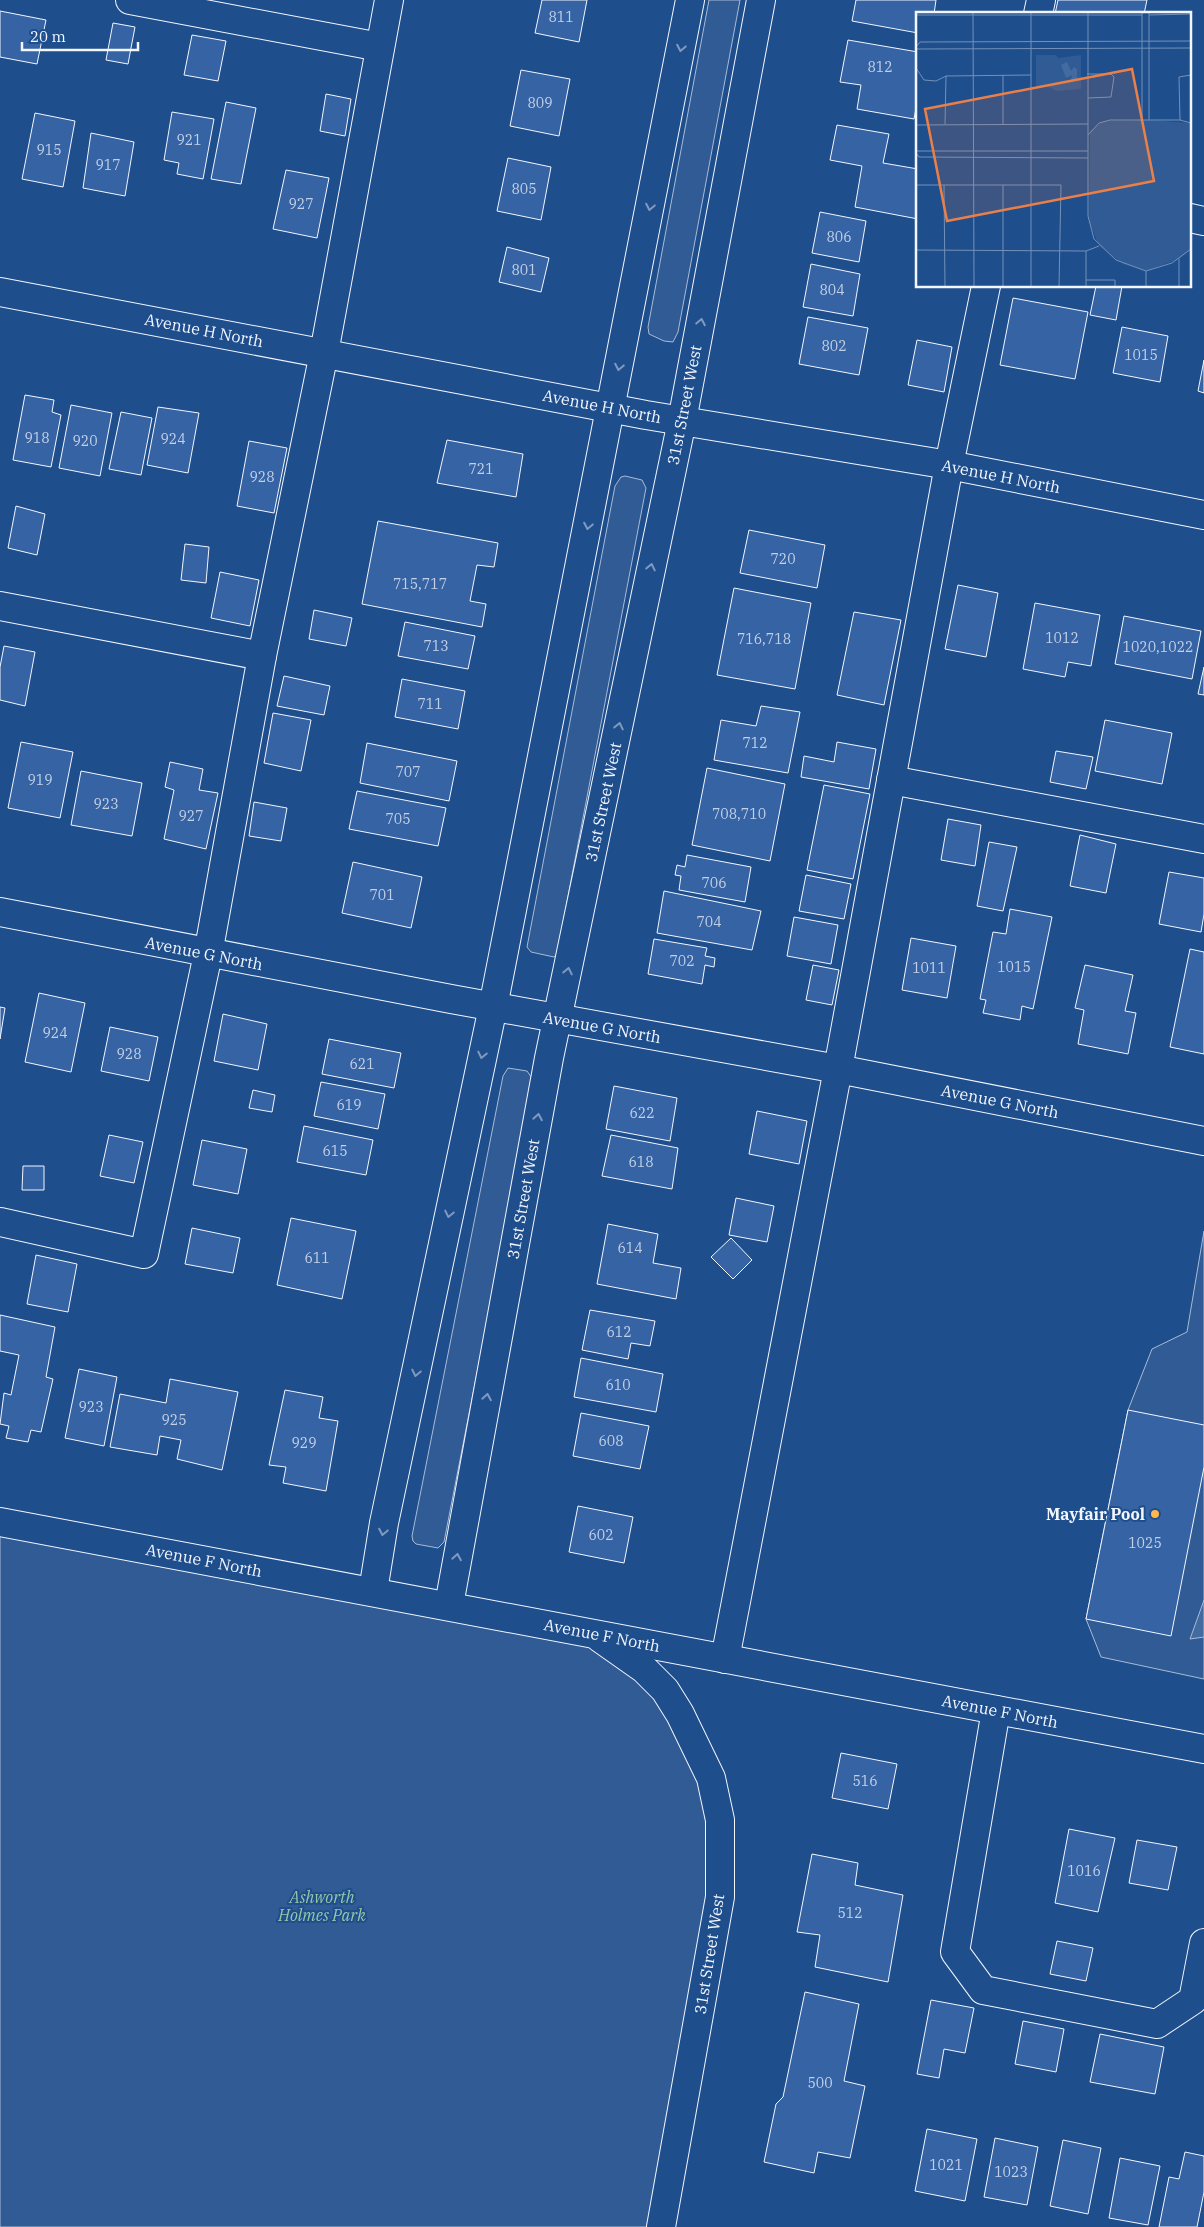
<svg xmlns="http://www.w3.org/2000/svg" width="1204" height="2227" font-family="'IBM Plex Serif',serif">
  <style>
    .built { fill: #305b95; stroke: #a8bbd7 }
    .water { fill: #446ba0; stroke: #a8bbd7 }
    .building { fill: #3563a3; stroke: #f2f6ff }
    .lines { fill: none; stroke-linecap: round; stroke-linejoin: round }
    .minor-casing { stroke: #f2f6ff; stroke-width: 30 }
    .minor { stroke: #1f4e8c; stroke-width: 28 }
    .oneway { stroke: #7e9ac0 }
    .poi-dot { fill: #ffb74d; stroke: #1f4e8c; stroke-width: 2 }
    .labels { text-anchor: middle; stroke-width: 4; stroke-linejoin: round; paint-order: stroke }
    .number-label { font-size: 14px; fill: #c3d1e8 }
    .street-label { font-size: 16px; fill: #f2f6ff; stroke: #1f4e8c }
    .poi-label { font-size: 16px; font-weight: bold; fill: #f2f6ff; stroke: #1f4e8c; text-anchor: end }
    .park-label { font-size: 16px; font-style: italic; fill: #97c8a6; stroke: #1f4e8c }
    .inset-road { fill: none; stroke: #7391ba; stroke-width: 1 }
    .view { fill: #ea8049; fill-opacity: 0.15; stroke: #ea8049; stroke-width: 2.5 }
    .inset-edge { fill: none; stroke: #f2f6ff; stroke-width: 2.5 }
  </style>
  <rect width="100%" height="100%" fill="#1f4e8c"/>
  <g class="built">
    <path d="M 709,0 L 740,0 L 678,332 L 673,342 L 664,341 L 649,334 L 648,327 Z"/>
    <path d="M 625,476 L 642,480 L 646,488 L 557,954 L 554,957 L 531,952 L 527,947 L 615,486 L 621,477 Z"/>
    <path d="M 508,1068 L 527,1071 L 534,1081 L 444,1542 L 438,1548 L 416,1544 L 413,1541 L 412,1536 L 503,1076 Z"/>
    <path d="M 1204,1231 L 1204,1679 L 1101,1657 L 1086,1619 L 1128,1410 L 1152,1349 L 1187,1332 Z"/>
    <path d="M 0,1522 L 595,1634 L 644,1669 L 720,1820 L 661,2227 L 0,2227 Z"/>
  </g>
  <path class="water" d="M 1204,1600 L 1204,1637 L 1190,1639 Z"/>
  <g class="building">
    <path d="M 542,0 L 587,0 L 579,42 L 535,33 Z"/>
    <path d="M 856,0 L 936,0 L 934,14 L 918,14 L 918,33 L 852,21 Z"/>
    <path d="M 1058,0 L 1147,0 L 1144,14 L 1055,14 Z"/>
    <path d="M 0,11 L 46,20 L 37,64 L 0,57 Z"/>
    <path d="M 113,23 L 135,27 L 128,64 L 106,60 Z"/>
    <path d="M 192,35 L 226,41 L 218,81 L 184,75 Z"/>
    <path d="M 848,40 L 918,52 L 918,97 L 914,119 L 857,109 L 861,85 L 840,82 Z"/>
    <path d="M 521,70 L 570,79 L 559,136 L 510,126 Z"/>
    <path d="M 326,94 L 351,99 L 345,136 L 320,131 Z"/>
    <path d="M 226,102 L 256,108 L 241,184 L 211,179 Z"/>
    <path d="M 172,112 L 214,119 L 203,179 L 177,174 L 179,163 L 164,160 Z"/>
    <path d="M 35,113 L 75,121 L 63,187 L 22,179 Z"/>
    <path d="M 837,125 L 889,134 L 883,163 L 918,169 L 918,219 L 855,207 L 862,166 L 830,160 Z"/>
    <path d="M 91,133 L 134,142 L 125,196 L 83,188 Z"/>
    <path d="M 508,158 L 551,167 L 541,220 L 497,211 Z"/>
    <path d="M 286,170 L 329,178 L 317,238 L 273,229 Z"/>
    <path d="M 820,212 L 866,221 L 859,262 L 812,253 Z"/>
    <path d="M 507,247 L 549,258 L 541,292 L 499,282 Z"/>
    <path d="M 811,264 L 860,274 L 853,316 L 803,307 Z"/>
    <path d="M 1096,286 L 1122,286 L 1116,320 L 1090,315 Z"/>
    <path d="M 1013,298 L 1088,312 L 1075,379 L 1000,365 Z"/>
    <path d="M 808,317 L 868,328 L 859,375 L 799,364 Z"/>
    <path d="M 1122,327 L 1168,336 L 1160,382 L 1113,373 Z"/>
    <path d="M 917,340 L 952,347 L 944,392 L 908,385 Z"/>
    <path d="M 1204,360 L 1204,393 L 1198,391 Z"/>
    <path d="M 25,395 L 54,400 L 52,412 L 61,415 L 51,467 L 13,460 Z"/>
    <path d="M 71,405 L 112,413 L 100,476 L 59,468 Z"/>
    <path d="M 158,407 L 199,413 L 188,473 L 147,465 Z"/>
    <path d="M 121,412 L 152,418 L 141,475 L 109,469 Z"/>
    <path d="M 447,440 L 523,454 L 516,497 L 437,483 Z"/>
    <path d="M 249,441 L 287,448 L 274,513 L 237,506 Z"/>
    <path d="M 16,506 L 45,514 L 37,555 L 8,548 Z"/>
    <path d="M 378,521 L 498,543 L 494,567 L 477,565 L 470,601 L 486,604 L 482,627 L 362,604 Z"/>
    <path d="M 749,530 L 825,545 L 817,588 L 740,573 Z"/>
    <path d="M 185,544 L 209,547 L 206,583 L 181,580 Z"/>
    <path d="M 220,572 L 259,580 L 250,626 L 211,618 Z"/>
    <path d="M 958,585 L 998,593 L 986,657 L 945,649 Z"/>
    <path d="M 734,588 L 811,603 L 795,689 L 717,675 Z"/>
    <path d="M 1035,603 L 1100,615 L 1091,666 L 1068,662 L 1065,677 L 1023,669 Z"/>
    <path d="M 314,610 L 352,618 L 346,646 L 309,639 Z"/>
    <path d="M 854,612 L 901,620 L 884,705 L 837,695 Z"/>
    <path d="M 1124,616 L 1201,631 L 1192,679 L 1115,664 Z"/>
    <path d="M 405,622 L 475,636 L 468,669 L 398,656 Z"/>
    <path d="M 4,646 L 35,652 L 25,706 L 0,700 L 0,667 Z"/>
    <path d="M 1204,667 L 1204,695 L 1198,694 Z"/>
    <path d="M 284,676 L 330,686 L 324,715 L 277,706 Z"/>
    <path d="M 402,679 L 465,691 L 458,729 L 395,717 Z"/>
    <path d="M 761,706 L 800,712 L 788,773 L 714,760 L 721,720 L 756,726 Z"/>
    <path d="M 273,713 L 311,720 L 301,771 L 264,763 Z"/>
    <path d="M 1105,720 L 1172,733 L 1162,784 L 1095,771 Z"/>
    <path d="M 21,742 L 73,752 L 60,818 L 8,808 Z"/>
    <path d="M 837,742 L 876,749 L 869,789 L 801,777 L 804,756 L 834,762 Z"/>
    <path d="M 367,743 L 457,761 L 449,801 L 360,783 Z"/>
    <path d="M 1056,751 L 1093,757 L 1086,789 L 1050,782 Z"/>
    <path d="M 170,762 L 203,769 L 199,790 L 218,793 L 206,849 L 164,839 L 174,790 L 165,787 Z"/>
    <path d="M 707,768 L 785,784 L 770,861 L 692,845 Z"/>
    <path d="M 81,771 L 142,783 L 132,836 L 71,825 Z"/>
    <path d="M 824,785 L 870,794 L 853,879 L 807,870 Z"/>
    <path d="M 357,791 L 446,808 L 438,846 L 349,829 Z"/>
    <path d="M 254,802 L 287,808 L 281,841 L 249,836 Z"/>
    <path d="M 948,819 L 981,825 L 975,866 L 941,860 Z"/>
    <path d="M 1080,835 L 1116,844 L 1106,893 L 1070,886 Z"/>
    <path d="M 989,842 L 1017,847 L 1003,911 L 977,906 Z"/>
    <path d="M 687,855 L 751,867 L 745,902 L 679,890 L 681,876 L 675,875 L 677,865 L 685,867 Z"/>
    <path d="M 353,862 L 422,877 L 411,928 L 342,913 Z"/>
    <path d="M 1169,872 L 1204,878 L 1204,914 L 1201,932 L 1159,924 Z"/>
    <path d="M 806,875 L 851,884 L 844,919 L 799,911 Z"/>
    <path d="M 664,891 L 761,911 L 752,950 L 657,933 Z"/>
    <path d="M 1010,909 L 1052,917 L 1033,1009 L 1022,1006 L 1020,1020 L 983,1013 L 986,1000 L 980,999 L 993,932 L 1006,934 Z"/>
    <path d="M 794,917 L 838,925 L 831,964 L 787,956 Z"/>
    <path d="M 911,938 L 956,946 L 947,998 L 902,990 Z"/>
    <path d="M 654,939 L 707,948 L 705,956 L 715,958 L 714,967 L 705,965 L 702,984 L 648,974 Z"/>
    <path d="M 1190,949 L 1204,952 L 1204,1054 L 1170,1047 Z"/>
    <path d="M 813,965 L 839,970 L 832,1005 L 806,1000 Z"/>
    <path d="M 1085,965 L 1133,975 L 1125,1011 L 1136,1013 L 1128,1054 L 1078,1044 L 1084,1010 L 1075,1008 Z"/>
    <path d="M 39,993 L 85,1003 L 71,1072 L 25,1062 Z"/>
    <path d="M 0,1007 L 5,1008 L 0,1039 Z"/>
    <path d="M 223,1014 L 267,1024 L 258,1070 L 214,1061 Z"/>
    <path d="M 110,1027 L 158,1037 L 149,1081 L 101,1071 Z"/>
    <path d="M 329,1039 L 401,1053 L 394,1088 L 322,1074 Z"/>
    <path d="M 321,1082 L 385,1094 L 378,1129 L 314,1116 Z"/>
    <path d="M 614,1086 L 677,1098 L 670,1141 L 606,1129 Z"/>
    <path d="M 253,1090 L 275,1095 L 272,1112 L 249,1108 Z"/>
    <path d="M 757,1111 L 807,1121 L 799,1164 L 749,1154 Z"/>
    <path d="M 304,1126 L 373,1140 L 366,1175 L 297,1162 Z"/>
    <path d="M 109,1135 L 143,1142 L 134,1183 L 100,1176 Z"/>
    <path d="M 611,1135 L 678,1148 L 672,1189 L 602,1176 Z"/>
    <path d="M 202,1140 L 247,1149 L 238,1194 L 193,1185 Z"/>
    <path d="M 23,1166 L 44,1166 L 44,1190 L 22,1190 Z"/>
    <path d="M 736,1198 L 774,1206 L 767,1242 L 729,1235 Z"/>
    <path d="M 291,1218 L 356,1231 L 342,1299 L 277,1285 Z"/>
    <path d="M 608,1224 L 658,1234 L 653,1263 L 681,1268 L 676,1299 L 597,1284 Z"/>
    <path d="M 192,1228 L 240,1238 L 233,1273 L 185,1264 Z"/>
    <path d="M 731,1238 L 752,1260 L 733,1279 L 711,1257 Z"/>
    <path d="M 36,1255 L 77,1264 L 68,1312 L 27,1304 Z"/>
    <path d="M 590,1310 L 655,1321 L 650,1346 L 631,1343 L 628,1359 L 582,1350 Z"/>
    <path d="M 0,1315 L 55,1327 L 46,1377 L 53,1379 L 41,1432 L 31,1430 L 28,1442 L 6,1438 L 9,1426 L 0,1424 L 4,1393 L 11,1395 L 19,1355 L 0,1351 Z"/>
    <path d="M 581,1358 L 663,1374 L 656,1412 L 574,1397 Z"/>
    <path d="M 79,1369 L 117,1377 L 104,1446 L 65,1438 Z"/>
    <path d="M 170,1379 L 238,1392 L 222,1470 L 177,1459 L 181,1440 L 160,1436 L 157,1455 L 110,1447 L 120,1394 L 166,1403 Z"/>
    <path d="M 285,1390 L 323,1397 L 319,1418 L 338,1421 L 326,1491 L 283,1483 L 286,1467 L 269,1465 Z"/>
    <path d="M 1128,1410 L 1204,1425 L 1204,1467 L 1171,1636 L 1086,1619 Z"/>
    <path d="M 581,1413 L 649,1426 L 640,1469 L 573,1456 Z"/>
    <path d="M 578,1506 L 633,1517 L 624,1563 L 569,1552 Z"/>
    <path d="M 841,1753 L 897,1764 L 888,1809 L 832,1798 Z"/>
    <path d="M 1069,1829 L 1115,1838 L 1098,1912 L 1055,1903 Z"/>
    <path d="M 1137,1840 L 1177,1847 L 1168,1890 L 1129,1883 Z"/>
    <path d="M 812,1854 L 858,1863 L 855,1885 L 903,1895 L 888,1982 L 815,1967 L 820,1935 L 797,1932 Z"/>
    <path d="M 1057,1941 L 1093,1948 L 1086,1981 L 1050,1974 Z"/>
    <path d="M 805,1992 L 859,2004 L 844,2081 L 865,2086 L 850,2158 L 818,2152 L 814,2173 L 764,2162 L 776,2104 L 783,2097 Z"/>
    <path d="M 931,2000 L 974,2008 L 965,2053 L 944,2049 L 939,2078 L 917,2074 Z"/>
    <path d="M 1023,2021 L 1064,2029 L 1056,2072 L 1015,2064 Z"/>
    <path d="M 1100,2034 L 1164,2047 L 1155,2094 L 1090,2082 Z"/>
    <path d="M 927,2129 L 977,2139 L 965,2201 L 915,2191 Z"/>
    <path d="M 995,2138 L 1038,2147 L 1027,2205 L 984,2197 Z"/>
    <path d="M 1063,2140 L 1101,2148 L 1088,2214 L 1050,2206 Z"/>
    <path d="M 1185,2152 L 1204,2156 L 1204,2192 L 1197,2227 L 1159,2227 L 1169,2177 L 1179,2179 Z"/>
    <path d="M 1120,2158 L 1160,2166 L 1148,2225 L 1109,2218 Z"/>
  </g>
  <g class="lines">
    <defs>
      <g id="minor">
        <path d="M 130,0 L 380,47"/>
        <path d="M 1038,14 L 1041,0"/>
        <path d="M 1190,218 L 1204,221"/>
        <path d="M 0,292 L 646,415 L 949,465 L 1204,515"/>
        <path d="M 0,606 L 262,656"/>
        <path d="M 891,780 L 1204,839"/>
        <path d="M 0,912 L 451,999 L 838,1069 L 1204,1141"/>
        <path d="M 0,1222 L 144,1254 L 208,954 L 262,656 L 324,353 L 389,0"/>
        <path d="M 0,1522 L 1204,1749"/>
        <path d="M 373,1591 L 384,1523 L 493,1007 L 690,0"/>
        <path d="M 449,1605 L 549,1058 L 682,421 L 761,0"/>
        <path d="M 600,1638 L 644,1669 L 665,1690 L 680,1714 L 711,1778 L 720,1820 L 720,1897 L 661,2227"/>
        <path d="M 725,1659 L 838,1069 L 949,465 L 986,286"/>
        <path d="M 996,1710 L 955,1952 L 983,1990 L 1157,2024 L 1193,2000 L 1204,1943"/>
      </g>
    </defs>
    <use href="#minor" class="minor-casing"/>
    <use href="#minor" class="minor"/>
  </g>
  <defs><path id="oneway-chevron" d="M-2-3.5L2.5 0L-2 3.5" fill="none" stroke-width="1.6" stroke-linecap="round" stroke-linejoin="round" transform="scale(1.25)"/></defs>
  <g class="oneway">
    <use href="#oneway-chevron" transform="translate(681 48) rotate(101)"/>
    <use href="#oneway-chevron" transform="translate(650 207) rotate(101)"/>
    <use href="#oneway-chevron" transform="translate(701 322) rotate(-79)"/>
    <use href="#oneway-chevron" transform="translate(619 367) rotate(101)"/>
    <use href="#oneway-chevron" transform="translate(588 526) rotate(101)"/>
    <use href="#oneway-chevron" transform="translate(651 567) rotate(-78)"/>
    <use href="#oneway-chevron" transform="translate(619 726) rotate(-78)"/>
    <use href="#oneway-chevron" transform="translate(568 971) rotate(-78)"/>
    <use href="#oneway-chevron" transform="translate(482 1055) rotate(102)"/>
    <use href="#oneway-chevron" transform="translate(538 1117) rotate(-80)"/>
    <use href="#oneway-chevron" transform="translate(449 1214) rotate(102)"/>
    <use href="#oneway-chevron" transform="translate(416 1373) rotate(102)"/>
    <use href="#oneway-chevron" transform="translate(487 1397) rotate(-80)"/>
    <use href="#oneway-chevron" transform="translate(383 1532) rotate(101)"/>
    <use href="#oneway-chevron" transform="translate(457 1557) rotate(-80)"/>
  </g>
  <circle class="poi-dot" cx="1155" cy="1514" r="5"/>
  <g class="labels">
    <g class="number-label">
      <text x="561" y="22">811</text>
      <text x="880" y="72">812</text>
      <text x="540" y="108">809</text>
      <text x="189" y="145">921</text>
      <text x="49" y="155">915</text>
      <text x="108" y="170">917</text>
      <text x="524" y="194">805</text>
      <text x="301" y="209">927</text>
      <text x="839" y="242">806</text>
      <text x="524" y="275">801</text>
      <text x="832" y="295">804</text>
      <text x="834" y="351">802</text>
      <text x="1141" y="360">1015</text>
      <text x="37" y="443">918</text>
      <text x="173" y="444">924</text>
      <text x="85" y="446">920</text>
      <text x="481" y="474">721</text>
      <text x="262" y="482">928</text>
      <text x="783" y="564">720</text>
      <text x="420" y="589">715,717</text>
      <text x="1062" y="643">1012</text>
      <text x="764" y="644">716,718</text>
      <text x="436" y="651">713</text>
      <text x="1158" y="652">1020,1022</text>
      <text x="430" y="709">711</text>
      <text x="755" y="748">712</text>
      <text x="408" y="777">707</text>
      <text x="40" y="785">919</text>
      <text x="106" y="809">923</text>
      <text x="739" y="819">708,710</text>
      <text x="191" y="821">927</text>
      <text x="398" y="824">705</text>
      <text x="714" y="888">706</text>
      <text x="382" y="900">701</text>
      <text x="709" y="927">704</text>
      <text x="682" y="966">702</text>
      <text x="1014" y="972">1015</text>
      <text x="929" y="973">1011</text>
      <text x="55" y="1038">924</text>
      <text x="129" y="1059">928</text>
      <text x="362" y="1069">621</text>
      <text x="349" y="1110">619</text>
      <text x="642" y="1118">622</text>
      <text x="335" y="1156">615</text>
      <text x="641" y="1167">618</text>
      <text x="630" y="1253">614</text>
      <text x="317" y="1263">611</text>
      <text x="619" y="1337">612</text>
      <text x="618" y="1390">610</text>
      <text x="91" y="1412">923</text>
      <text x="174" y="1425">925</text>
      <text x="611" y="1446">608</text>
      <text x="304" y="1448">929</text>
      <text x="601" y="1540">602</text>
      <text x="1145" y="1548">1025</text>
      <text x="865" y="1786">516</text>
      <text x="1084" y="1876">1016</text>
      <text x="850" y="1918">512</text>
      <text x="820" y="2088">500</text>
      <text x="946" y="2170">1021</text>
      <text x="1011" y="2177">1023</text>
    </g>
    <g class="street-label">
      <text transform="translate(204 330) rotate(11)" y="6">Avenue H North</text>
      <text transform="translate(684 405) rotate(-79)" y="6">31st Street West</text>
      <text transform="translate(602 406) rotate(11)" y="6">Avenue H North</text>
      <text transform="translate(1001 476) rotate(11)" y="6">Avenue H North</text>
      <text transform="translate(603 802) rotate(-78)" y="6">31st Street West</text>
      <text transform="translate(204 953) rotate(11)" y="6">Avenue G North</text>
      <text transform="translate(602 1027) rotate(10)" y="6">Avenue G North</text>
      <text transform="translate(1000 1101) rotate(11)" y="6">Avenue G North</text>
      <text transform="translate(523 1199) rotate(-80)" y="6">31st Street West</text>
      <text transform="translate(204 1560) rotate(11)" y="6">Avenue F North</text>
      <text transform="translate(602 1635) rotate(11)" y="6">Avenue F North</text>
      <text transform="translate(1000 1711) rotate(11)" y="6">Avenue F North</text>
      <text transform="translate(709 1954) rotate(-81)" y="6">31st Street West</text>
    </g>
    <g class="poi-label">
      <text x="1145" y="1520">Mayfair Pool</text>
    </g>
    <g class="park-label">
      <text x="322" y="1903">Ashworth<tspan x="322" dy="18">Holmes Park</tspan></text>
    </g>
  </g>
  <g transform="translate(916 12)">
    <rect width="275" height="275" fill="#1f4e8c"/>
    <path d="M 120,43 L 140,43 L 142,46 L 165,43 L 165,77 L 141,79 L 133,75 L 120,75 ZM 233,108 L 275,111 L 275,237 L 263,247 L 230,259 L 207,252 L 183,234 L 173,209 L 174,119 L 187,109 Z" fill="#305b95"/>
    <path d="M 151,50 L 155,59 L 158,55 L 161,57 L 161,69 L 155,68 L 156,63 L 150,66 L 145,53 Z" fill="#446ba0"/>
    <path class="inset-road" d="M 57,0 L 58,275M 115,0 L 115,275M 172,0 L 172,204 L 178,227 L 200,248 L 230,259 L 256,251 L 275,237M 233,0 L 233,108M 226,1 L 226,108M 0,3 L 226,3M 233,3 L 275,2M 0,35 L 4,30 L 275,29M 0,37 L 275,36M 0,56 L 8,68 L 20,69 L 30,64M 171,62 L 195,62 L 198,65 L 195,85 L 172,86M 87,63 L 87,112M 264,108 L 263,65 L 275,63M 29,112 L 30,64 L 115,63M 0,113 L 172,112M 172,123 L 183,111 L 194,108 L 264,108 L 275,111M 0,139 L 172,139M 0,141 L 3,145 L 172,146M 0,173 L 145,173 L 143,275M 28,173 L 29,275M 87,173 L 87,275M 0,238 L 170,239 L 183,234M 170,268 L 199,268 L 199,275M 170,275 L 170,239M 230,275 L 230,259M 263,275 L 263,247"/>
    <path class="view" d="M 216,57 L 238,169 L 31,209 L 9,97 Z"/>
    <rect width="275" height="275" class="inset-edge"/>
  </g>
  <path d="M22 42v8h116v-8" fill="none" stroke="#f2f6ff" stroke-width="2.5"/>
  <text x="30" y="42" font-size="15" fill="#f2f6ff" stroke="#1f4e8c" stroke-width="4" paint-order="stroke">20 m</text>
</svg>
